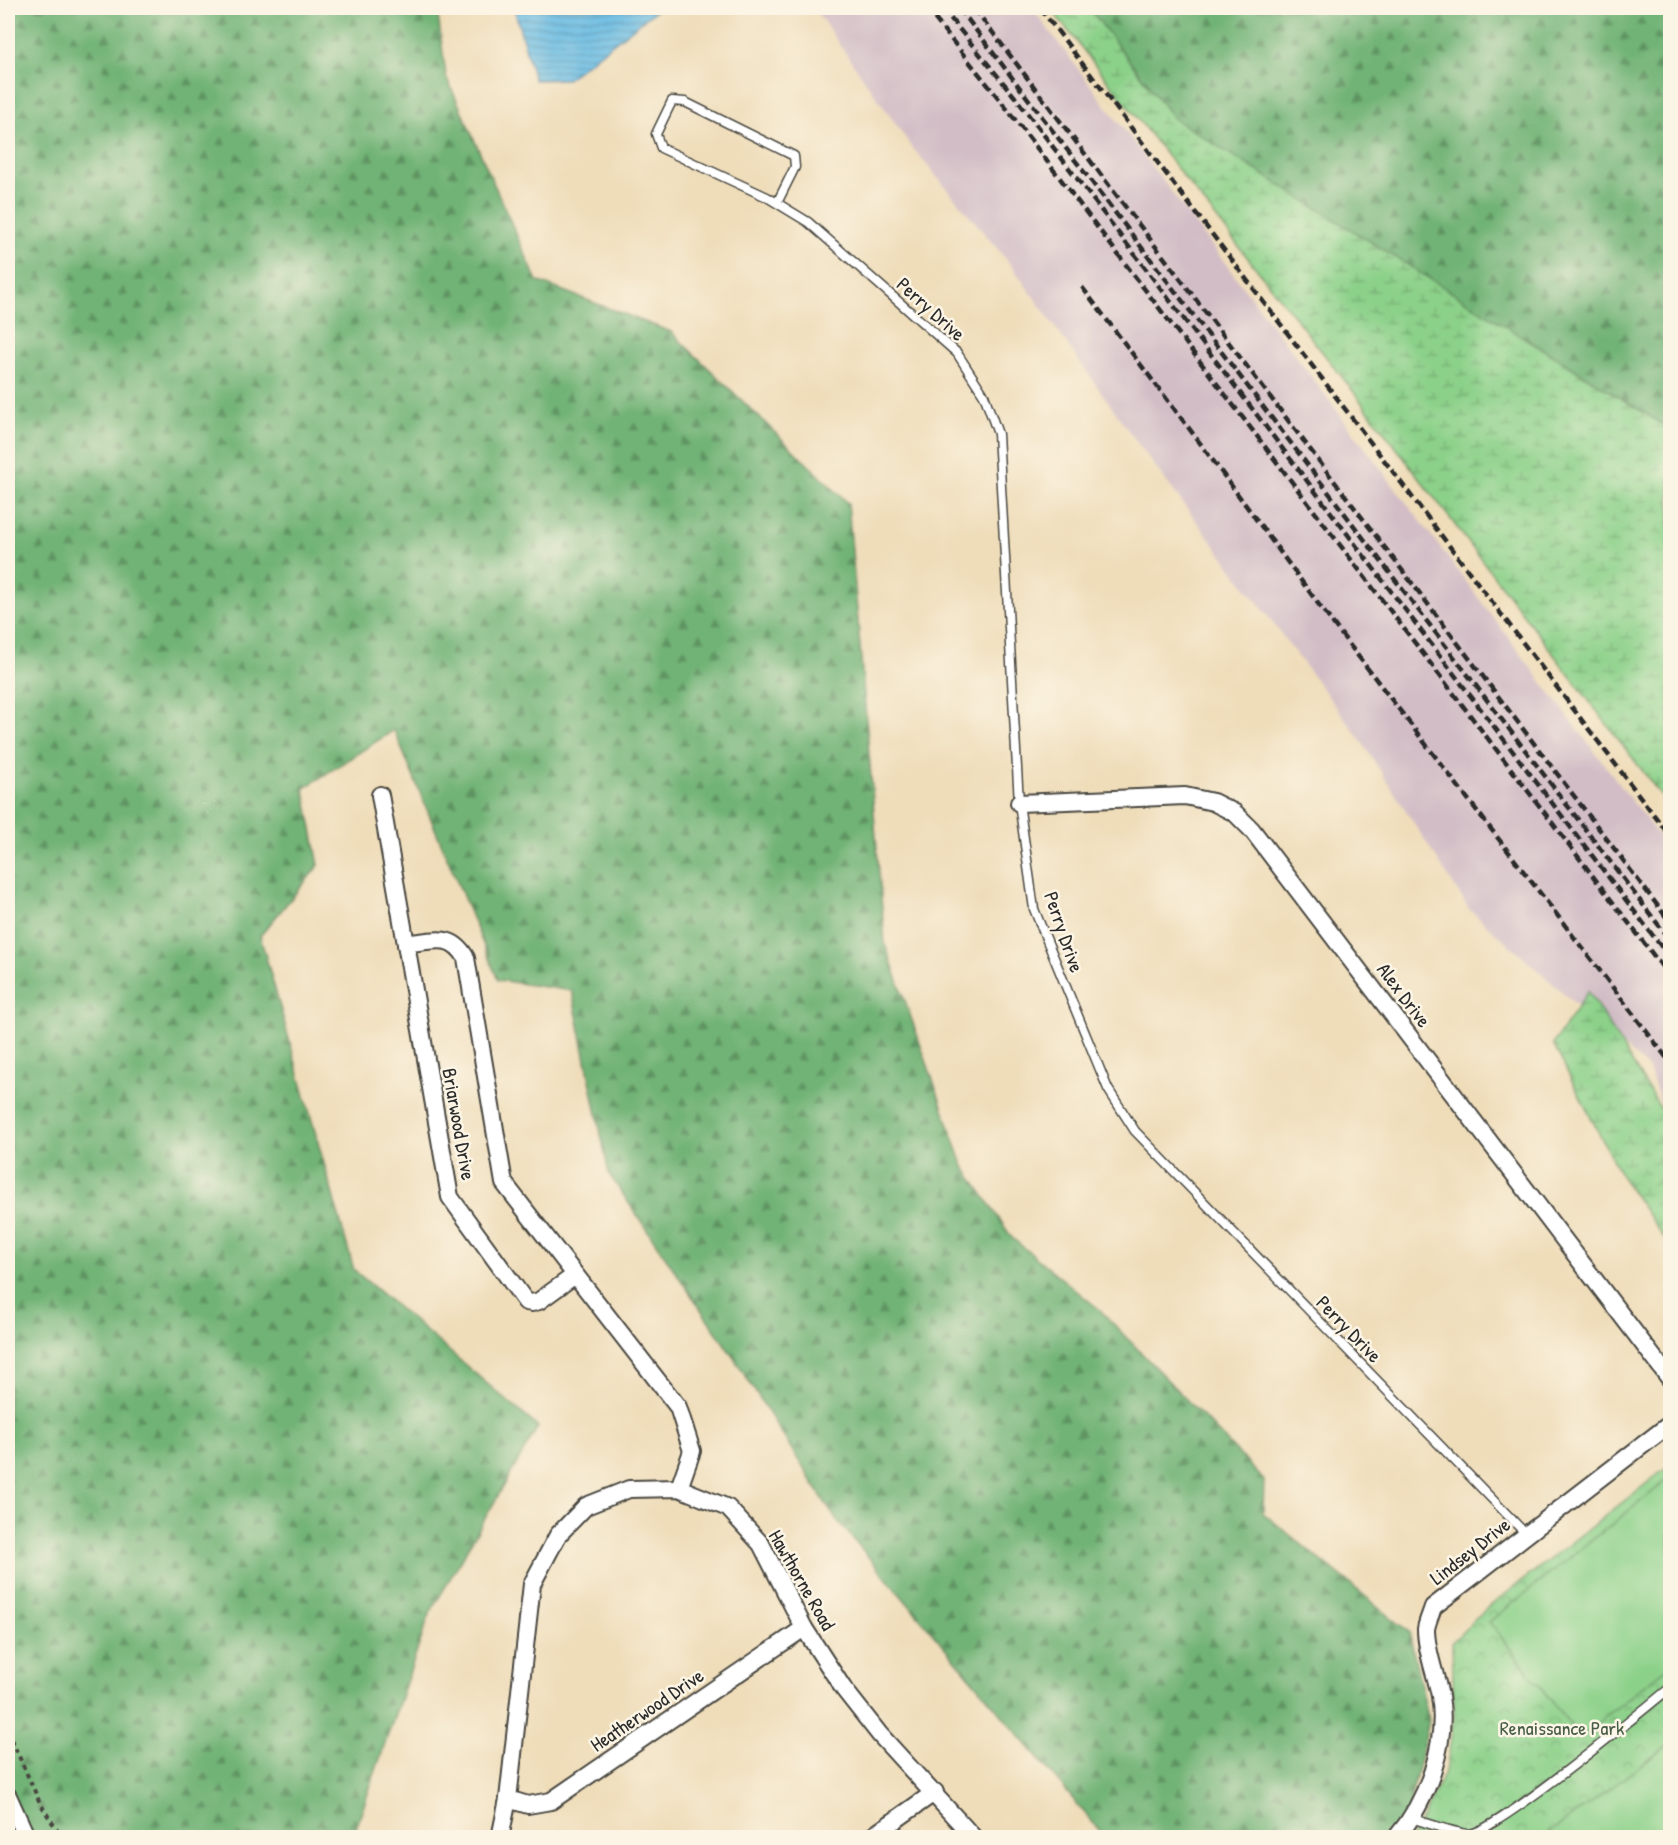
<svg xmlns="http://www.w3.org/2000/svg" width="1678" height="1845" font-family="'Patrick Hand',sans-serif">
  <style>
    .railway { fill: #d2bdc6 }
    .forest { fill: url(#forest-firs); stroke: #4e6f50; stroke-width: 1.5 }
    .wetland { fill: url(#wetland-marsh); stroke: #5c7e5a; stroke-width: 1.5 }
    .park { fill: url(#park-crowns); stroke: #5c7e5a; stroke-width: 1.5 }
    .pitch { fill: #8cd18a; stroke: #5c7e5a; stroke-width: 1.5 }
    .water { fill: url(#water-rules); stroke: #497387; stroke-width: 1.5 }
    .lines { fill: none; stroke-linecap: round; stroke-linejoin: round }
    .lane-casing { stroke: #484640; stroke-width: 11 }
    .street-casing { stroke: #484640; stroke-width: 20 }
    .path { stroke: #484640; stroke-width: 4; stroke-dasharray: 4.5 4.5; stroke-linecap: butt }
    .lane { stroke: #fff; stroke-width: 8 }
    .street { stroke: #fff; stroke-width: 16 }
    .rail { stroke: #2b2b2b; stroke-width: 4.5; stroke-dasharray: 9 4.5; stroke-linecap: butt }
    .labels { text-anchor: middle; stroke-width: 5; stroke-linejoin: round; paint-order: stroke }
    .street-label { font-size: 20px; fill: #2b2b2b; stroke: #fcf5e5 }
    .park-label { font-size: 20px; fill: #485d48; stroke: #fcf5e5 }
  </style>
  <defs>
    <pattern id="forest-firs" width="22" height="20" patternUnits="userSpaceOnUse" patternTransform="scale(1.5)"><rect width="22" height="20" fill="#71b376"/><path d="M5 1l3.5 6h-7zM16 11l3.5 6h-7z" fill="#5d9261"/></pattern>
    <pattern id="wetland-marsh" width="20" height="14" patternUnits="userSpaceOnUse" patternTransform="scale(1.5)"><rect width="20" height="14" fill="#8cd18a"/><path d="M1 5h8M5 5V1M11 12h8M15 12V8" fill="none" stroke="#73aa71"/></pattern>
    <pattern id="park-crowns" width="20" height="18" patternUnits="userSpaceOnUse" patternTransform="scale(1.5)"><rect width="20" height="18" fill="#8cd18a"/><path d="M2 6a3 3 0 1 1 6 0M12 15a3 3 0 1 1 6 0" fill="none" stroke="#73aa71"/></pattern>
    <pattern id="water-rules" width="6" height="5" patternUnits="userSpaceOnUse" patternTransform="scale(1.5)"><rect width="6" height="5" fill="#67bbe3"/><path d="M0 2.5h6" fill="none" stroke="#5598b8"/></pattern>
  </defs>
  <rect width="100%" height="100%" fill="#fcf5e5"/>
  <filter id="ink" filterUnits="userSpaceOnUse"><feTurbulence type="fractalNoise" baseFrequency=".0167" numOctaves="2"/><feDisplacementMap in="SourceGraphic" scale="12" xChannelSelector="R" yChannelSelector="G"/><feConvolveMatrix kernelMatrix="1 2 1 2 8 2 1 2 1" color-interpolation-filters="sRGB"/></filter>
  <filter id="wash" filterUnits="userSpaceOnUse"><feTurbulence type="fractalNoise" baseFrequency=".008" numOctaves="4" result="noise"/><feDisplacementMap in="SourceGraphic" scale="24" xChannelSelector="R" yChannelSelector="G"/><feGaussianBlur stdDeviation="1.35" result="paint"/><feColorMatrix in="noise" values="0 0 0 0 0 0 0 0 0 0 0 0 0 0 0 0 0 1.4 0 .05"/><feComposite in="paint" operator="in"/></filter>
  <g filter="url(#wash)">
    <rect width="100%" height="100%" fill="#efddba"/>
    <path class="railway" d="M 814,8 L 1032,8 L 1670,851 L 1670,1131 L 1649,1069 L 1469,909 L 1358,736 L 1136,441 L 1011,265 L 911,146 Z"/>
    <g class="forest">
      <path d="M 8,8 L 437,8 L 446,76 L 537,281 L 671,332 L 848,503 L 885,944 L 963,1165 L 1012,1238 L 1099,1309 L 1264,1480 L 1263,1513 L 1409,1632 L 1429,1721 L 1405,1824 L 1384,1838 L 1105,1837 L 833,1515 L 736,1361 L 609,1174 L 572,991 L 498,980 L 394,730 L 304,788 L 319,865 L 260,936 L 354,1270 L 538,1427 L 430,1613 L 353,1837 L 8,1838 Z"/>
      <path d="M 1089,8 L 1670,8 L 1670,429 L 1174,119 Z"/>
    </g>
    <g class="wetland">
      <path d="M 1050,8 L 1089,8 L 1174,119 L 1670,429 L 1670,807 L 1346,382 Z"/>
      <path d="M 1588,991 L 1670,1124 L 1670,1247 L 1620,1174 L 1553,1044 Z"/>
    </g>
    <path class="park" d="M 1670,1465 L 1670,1837 L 1410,1838 L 1424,1815 L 1447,1766 L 1454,1716 L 1452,1642 L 1485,1610 Z"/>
    <g class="pitch">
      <path d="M 1670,1478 L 1670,1665 L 1580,1737 L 1489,1622 Z"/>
      <path d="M 1670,1744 L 1670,1837 L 1544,1837 Z"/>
    </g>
    <path class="water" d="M 514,8 L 659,8 L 567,79 L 534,80 Z"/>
  </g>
  <g filter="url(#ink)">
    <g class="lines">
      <defs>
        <g id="lane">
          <path d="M 777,203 L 795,167 L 794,156 L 685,102 L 672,101 L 656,134 L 661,148 L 767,197 L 808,222 L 957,353 L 984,395 L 998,434 L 1019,803 L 1034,909 L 1108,1089 L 1135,1131 L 1526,1534"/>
          <path d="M 1410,1818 C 1425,1822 1454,1833 1468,1834 C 1492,1835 1642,1711 1670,1688"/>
        </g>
        <g id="street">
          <path d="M 380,795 L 406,944 C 431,941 452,932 466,958 L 504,1183 L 678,1407 L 692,1451 L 679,1488"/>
          <path d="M 1019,803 L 1185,796 L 1213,802 L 1235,813 L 1252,830 L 1670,1379"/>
          <path d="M 406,944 L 450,1197 L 526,1302 L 532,1303 L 539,1301 L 575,1275"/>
          <path d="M 8,1796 L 27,1838"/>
          <path d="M 508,1799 L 528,1805 L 551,1801 L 804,1628"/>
          <path d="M 500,1838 L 508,1799 L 532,1584 L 558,1535 L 586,1506 L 629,1489 L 679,1488 L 728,1508 L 761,1544 L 804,1628 L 843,1688 L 880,1735 L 974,1838"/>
          <path d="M 870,1838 L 935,1792"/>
          <path d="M 1396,1838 C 1427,1802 1448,1743 1440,1696 C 1436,1674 1426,1652 1426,1629 C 1427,1622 1431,1614 1433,1607 L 1670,1424"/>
        </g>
      </defs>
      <use href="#lane" class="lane-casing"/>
      <use href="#street" class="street-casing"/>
      <path class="path" d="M 8,1732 L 40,1803 L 62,1838"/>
      <use href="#lane" class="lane"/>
      <use href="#street" class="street"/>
      <g class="rail">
        <path d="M 926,8 L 1004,105 L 1670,977"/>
        <path d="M 942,8 L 1015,97 L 1670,958"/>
        <path d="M 959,8 L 1670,940"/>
        <path d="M 974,8 L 1670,922"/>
        <path d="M 1040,8 L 1670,836"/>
        <path d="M 1082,287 L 1200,443 L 1325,613 L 1670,1062"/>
      </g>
    </g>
  </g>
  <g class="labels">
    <g class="street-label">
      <text transform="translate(931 309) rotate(42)" y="7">Perry Drive</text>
      <text transform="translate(1064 932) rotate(71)" y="7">Perry Drive</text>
      <text transform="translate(1404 995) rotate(53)" y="7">Alex Drive</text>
      <text transform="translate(459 1124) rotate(80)" y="7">Briarwood Drive</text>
      <text transform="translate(1349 1329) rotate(46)" y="7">Perry Drive</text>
      <text transform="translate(1470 1551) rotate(-38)" y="7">Lindsey Drive</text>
      <text transform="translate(802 1580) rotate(60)" y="7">Hawthorne Road</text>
      <text transform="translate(647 1710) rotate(-34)" y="7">Heatherwood Drive</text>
    </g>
    <g class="park-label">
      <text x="1562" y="1735">Renaissance Park</text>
    </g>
  </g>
  <rect width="1678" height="1845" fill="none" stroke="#fcf5e5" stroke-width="30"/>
</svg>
